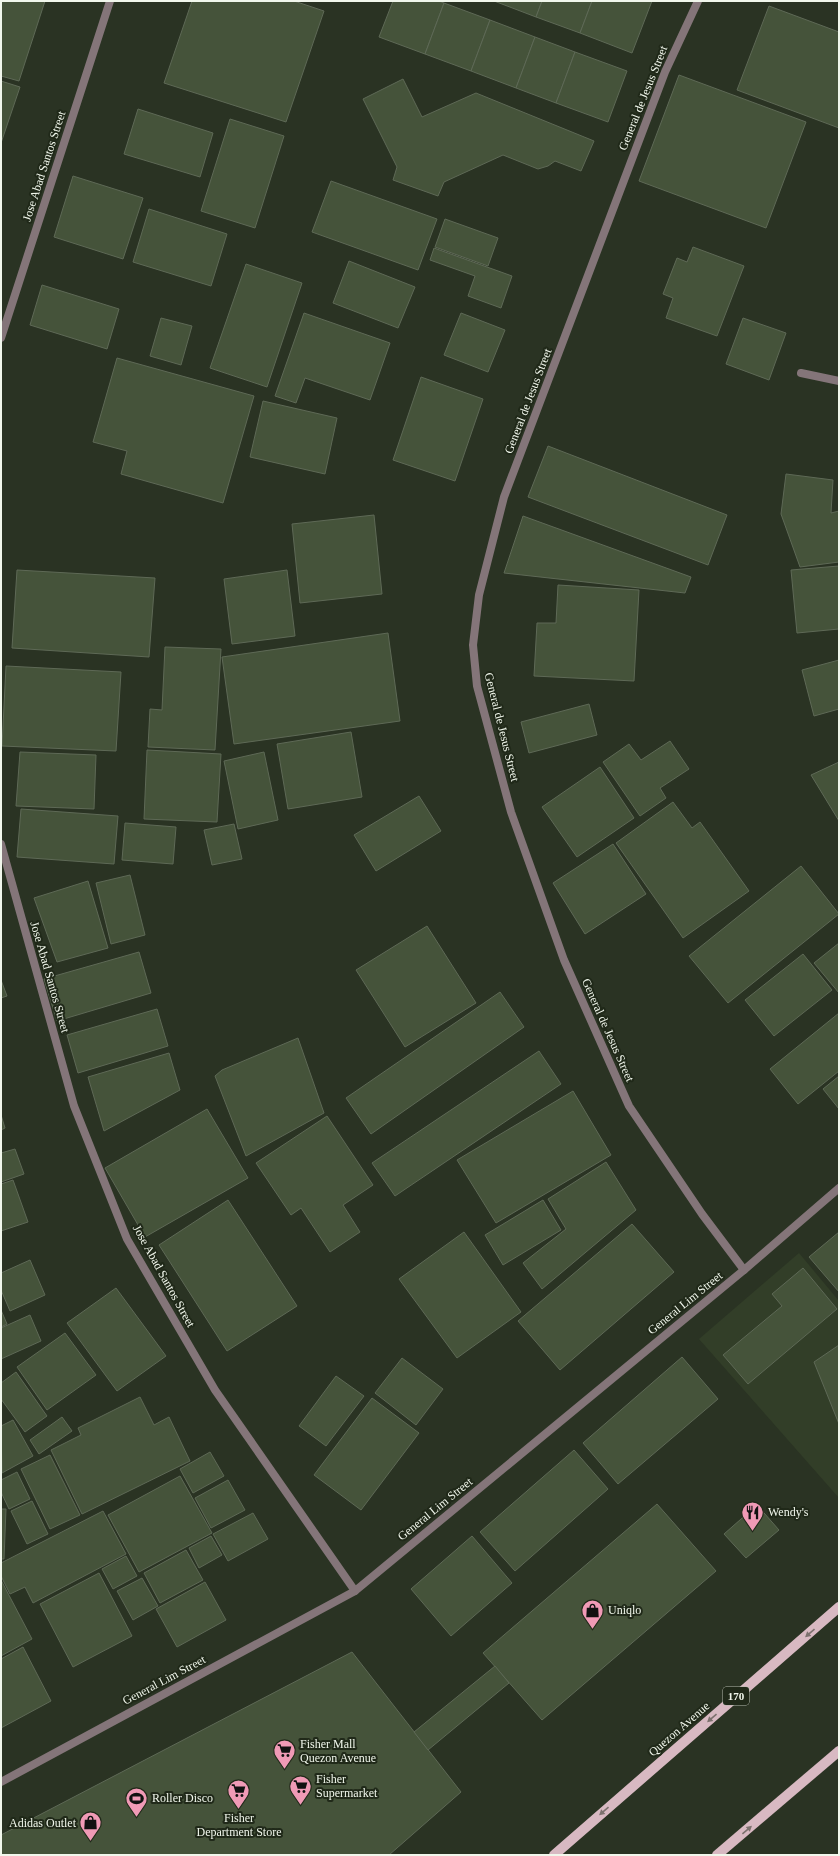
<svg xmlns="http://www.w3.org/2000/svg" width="840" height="1856" font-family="Georgia,serif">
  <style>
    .built { fill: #323e28 }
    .building { fill: #45533a; stroke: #5e6956 }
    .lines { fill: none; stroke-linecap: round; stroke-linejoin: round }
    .street { stroke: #847579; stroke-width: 8 }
    .primary { stroke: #d8b9c2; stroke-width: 10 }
    .oneway { fill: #7c716e }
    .labels { text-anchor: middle; stroke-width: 4; stroke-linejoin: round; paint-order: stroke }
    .shield { fill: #202919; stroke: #b2b9ad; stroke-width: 1 }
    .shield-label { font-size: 11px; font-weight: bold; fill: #f1f7ec }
    .street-label { font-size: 12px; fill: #f1f7ec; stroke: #202919 }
    .poi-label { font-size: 12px; fill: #f1f7ec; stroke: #202919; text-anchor: start }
  </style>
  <rect width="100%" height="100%" fill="#2a3323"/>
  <path class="built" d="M 799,1253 L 839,1301 L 839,1498 L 699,1339 Z"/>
  <g class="building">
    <path d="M 1,1 L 45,1 L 19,81 L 1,76 Z"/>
    <path d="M 192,1 L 294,1 L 324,11 L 286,122 L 164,83 Z"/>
    <path d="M 393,1 L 439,1 L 444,3 L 425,54 L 379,37 Z"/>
    <path d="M 494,1 L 542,1 L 536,17 Z"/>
    <path d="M 542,1 L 592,1 L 580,33 L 536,17 Z"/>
    <path d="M 592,1 L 652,1 L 632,53 L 580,33 Z"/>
    <path d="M 444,3 L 490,20 L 471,71 L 425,54 Z"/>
    <path d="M 769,6 L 839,32 L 839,128 L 737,90 Z"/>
    <path d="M 490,20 L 535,37 L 516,88 L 471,71 Z"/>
    <path d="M 535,37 L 575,52 L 556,103 L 516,88 Z"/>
    <path d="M 575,52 L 627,71 L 608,122 L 556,103 Z"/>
    <path d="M 679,75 L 806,122 L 766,228 L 639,181 Z"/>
    <path d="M 403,79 L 422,117 L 476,93 L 594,141 L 581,171 L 555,161 L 548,166 L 538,169 L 503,155 L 444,182 L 438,196 L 393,180 L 397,167 L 363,99 Z"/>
    <path d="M 1,81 L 20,87 L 1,143 Z"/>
    <path d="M 138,109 L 213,133 L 200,177 L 124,154 Z"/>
    <path d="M 230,119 L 284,136 L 255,228 L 201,211 Z"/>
    <path d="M 73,176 L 143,198 L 123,259 L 54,237 Z"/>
    <path d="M 331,181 L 437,219 L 418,270 L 312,232 Z"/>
    <path d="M 149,209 L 227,234 L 211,286 L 133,262 Z"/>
    <path d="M 445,219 L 498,238 L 488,266 L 435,247 Z"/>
    <path d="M 693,247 L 744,266 L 717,336 L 666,318 L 673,298 L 663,294 L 677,258 L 687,262 Z"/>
    <path d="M 434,248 L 512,276 L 501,308 L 468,296 L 475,276 L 430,260 Z"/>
    <path d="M 349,261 L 415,287 L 398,328 L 333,303 Z"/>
    <path d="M 246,264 L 302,283 L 267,387 L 210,368 Z"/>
    <path d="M 42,285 L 119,309 L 107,349 L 30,325 Z"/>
    <path d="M 304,313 L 390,343 L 370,400 L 305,378 L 296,403 L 275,396 Z"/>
    <path d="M 461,313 L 505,330 L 488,372 L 444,355 Z"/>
    <path d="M 161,318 L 192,326 L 181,365 L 150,356 Z"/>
    <path d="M 743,318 L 786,333 L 769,380 L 726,364 Z"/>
    <path d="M 117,358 L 254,396 L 223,503 L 121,474 L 127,451 L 93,442 Z"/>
    <path d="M 421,377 L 483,399 L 455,481 L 393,460 Z"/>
    <path d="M 263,401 L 337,418 L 325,474 L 250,457 Z"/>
    <path d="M 548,446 L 727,515 L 708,565 L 528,497 Z"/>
    <path d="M 786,474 L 833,480 L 831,513 L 839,511 L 839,562 L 800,567 L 781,514 Z"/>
    <path d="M 374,515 L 382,594 L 300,603 L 292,524 Z"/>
    <path d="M 523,516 L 691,577 L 685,593 L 504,573 Z"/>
    <path d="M 839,566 L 839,629 L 797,633 L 791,570 Z"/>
    <path d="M 17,570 L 155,578 L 149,657 L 12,648 Z"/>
    <path d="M 287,570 L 295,636 L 232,644 L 224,579 Z"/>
    <path d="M 558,585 L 639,590 L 634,681 L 534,676 L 537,623 L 556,623 Z"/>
    <path d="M 388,633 L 400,721 L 234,744 L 222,657 Z"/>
    <path d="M 165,647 L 221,649 L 215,750 L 148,747 L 150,709 L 162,710 Z"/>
    <path d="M 839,660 L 839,709 L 814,716 L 802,670 Z"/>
    <path d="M 6,666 L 121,672 L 116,751 L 2,746 Z"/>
    <path d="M 589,704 L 597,735 L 529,753 L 521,722 Z"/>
    <path d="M 351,732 L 362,797 L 288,809 L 277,744 Z"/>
    <path d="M 670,741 L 689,769 L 660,788 L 666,798 L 640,816 L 603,762 L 629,744 L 641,760 Z"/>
    <path d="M 147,750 L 221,754 L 217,822 L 144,819 Z"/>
    <path d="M 20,752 L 96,755 L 94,809 L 16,806 Z"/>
    <path d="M 264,752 L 278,820 L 238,829 L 224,761 Z"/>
    <path d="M 839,762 L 839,821 L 811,775 Z"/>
    <path d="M 600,767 L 634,818 L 577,857 L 542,807 Z"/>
    <path d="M 419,796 L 441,831 L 376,871 L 354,835 Z"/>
    <path d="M 673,802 L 692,828 L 700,822 L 749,891 L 683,938 L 616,843 Z"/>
    <path d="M 21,809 L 118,816 L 114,864 L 17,857 Z"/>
    <path d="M 125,823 L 176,827 L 173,864 L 122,860 Z"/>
    <path d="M 234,824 L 242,859 L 212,865 L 204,830 Z"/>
    <path d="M 613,844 L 646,894 L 585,934 L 553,883 Z"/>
    <path d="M 801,866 L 839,914 L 728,1003 L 689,956 Z"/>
    <path d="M 130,875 L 145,935 L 111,944 L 96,883 Z"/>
    <path d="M 88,881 L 108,948 L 57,962 L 34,898 Z"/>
    <path d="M 427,926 L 476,1003 L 405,1047 L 356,970 Z"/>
    <path d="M 839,943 L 839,993 L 814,963 Z"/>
    <path d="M 139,952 L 151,993 L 57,1021 L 44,979 Z"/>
    <path d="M 803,954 L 832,990 L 774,1036 L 745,1000 Z"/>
    <path d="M 1,980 L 7,996 L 1,998 Z"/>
    <path d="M 500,992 L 524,1027 L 371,1134 L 346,1098 Z"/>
    <path d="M 157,1009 L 168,1046 L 78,1073 L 67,1035 Z"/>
    <path d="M 839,1013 L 839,1071 L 798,1104 L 770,1069 Z"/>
    <path d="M 298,1038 L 324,1113 L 246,1156 L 215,1076 L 222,1070 Z"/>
    <path d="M 539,1051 L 561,1084 L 395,1196 L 372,1163 Z"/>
    <path d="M 169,1053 L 180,1090 L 104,1131 L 88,1077 Z"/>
    <path d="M 839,1076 L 839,1109 L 823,1089 Z"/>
    <path d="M 573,1091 L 611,1155 L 496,1223 L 457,1160 Z"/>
    <path d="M 207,1109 L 248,1178 L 145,1237 L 105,1168 Z"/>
    <path d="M 1,1115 L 5,1128 L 1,1130 Z"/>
    <path d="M 327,1116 L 373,1185 L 343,1205 L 360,1232 L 330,1252 L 301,1208 L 291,1215 L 256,1163 Z"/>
    <path d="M 15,1149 L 24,1174 L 1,1182 L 1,1153 Z"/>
    <path d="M 606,1162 L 636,1210 L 542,1289 L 523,1263 L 566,1229 L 548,1199 Z"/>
    <path d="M 13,1180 L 28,1222 L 1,1231 L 1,1184 Z"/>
    <path d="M 228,1200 L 297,1306 L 227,1351 L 159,1245 Z"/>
    <path d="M 543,1200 L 561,1230 L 503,1265 L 485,1235 Z"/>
    <path d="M 632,1224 L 674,1272 L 560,1370 L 518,1321 Z"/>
    <path d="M 464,1232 L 521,1312 L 457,1358 L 399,1279 Z"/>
    <path d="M 839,1232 L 839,1292 L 809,1257 Z"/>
    <path d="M 30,1260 L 45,1295 L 10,1311 L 1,1290 L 1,1273 Z"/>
    <path d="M 803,1268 L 837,1309 L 748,1384 L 723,1355 L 782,1306 L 772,1294 Z"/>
    <path d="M 116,1288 L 166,1356 L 117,1391 L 67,1323 Z"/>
    <path d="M 1,1310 L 7,1324 L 1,1327 Z"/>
    <path d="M 30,1315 L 41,1341 L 1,1359 L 1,1328 Z"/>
    <path d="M 65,1333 L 96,1375 L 47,1410 L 17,1367 Z"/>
    <path d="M 839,1345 L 839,1424 L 814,1362 Z"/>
    <path d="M 682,1357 L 718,1399 L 618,1484 L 583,1443 Z"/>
    <path d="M 402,1358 L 443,1389 L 416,1425 L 375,1393 Z"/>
    <path d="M 16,1372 L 47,1416 L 25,1432 L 1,1399 L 1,1383 Z"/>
    <path d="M 336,1376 L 364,1396 L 326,1446 L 299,1426 Z"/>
    <path d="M 140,1397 L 154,1425 L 169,1417 L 190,1461 L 82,1514 L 51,1450 L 81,1435 L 78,1428 Z"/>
    <path d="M 372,1398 L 419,1433 L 361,1510 L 314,1475 Z"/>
    <path d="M 62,1417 L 72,1431 L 39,1454 L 30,1440 Z"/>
    <path d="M 13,1420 L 33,1456 L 2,1473 L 1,1426 Z"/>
    <path d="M 574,1450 L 608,1489 L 515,1571 L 480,1532 Z"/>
    <path d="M 210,1452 L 224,1476 L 193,1493 L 180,1469 Z"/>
    <path d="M 50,1455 L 80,1515 L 50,1529 L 21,1469 Z"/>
    <path d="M 17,1472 L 30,1499 L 9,1509 L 1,1492 L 1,1480 Z"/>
    <path d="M 180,1476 L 212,1533 L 139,1572 L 108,1515 Z"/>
    <path d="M 228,1480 L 245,1510 L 211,1528 L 195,1498 Z"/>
    <path d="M 32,1501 L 48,1534 L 27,1544 L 11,1511 Z"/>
    <path d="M 657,1504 L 716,1571 L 542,1720 L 483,1653 Z"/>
    <path d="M 757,1505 L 779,1530 L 746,1558 L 724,1534 Z"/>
    <path d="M 1,1509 L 6,1509 L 4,1559 L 1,1559 Z"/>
    <path d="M 103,1511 L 126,1554 L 33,1603 L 25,1587 L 10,1594 L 1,1576 L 1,1563 Z"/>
    <path d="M 253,1513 L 268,1539 L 228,1561 L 213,1534 Z"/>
    <path d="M 211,1536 L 222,1555 L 199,1568 L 189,1548 Z"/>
    <path d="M 472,1536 L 512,1583 L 451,1636 L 411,1589 Z"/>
    <path d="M 186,1550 L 203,1580 L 160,1603 L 144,1573 Z"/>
    <path d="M 126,1556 L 137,1576 L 113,1589 L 102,1569 Z"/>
    <path d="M 99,1573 L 132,1636 L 73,1667 L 40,1604 Z"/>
    <path d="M 142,1578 L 158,1606 L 133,1620 L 117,1591 Z"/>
    <path d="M 1,1580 L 32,1639 L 1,1656 Z"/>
    <path d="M 205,1582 L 226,1620 L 177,1647 L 156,1609 Z"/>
    <path d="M 23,1647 L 51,1701 L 1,1728 L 1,1659 Z"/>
    <path d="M 352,1652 L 461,1792 L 389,1855 L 1,1855 L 1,1835 Z"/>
    <path d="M 495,1666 L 509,1683 L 428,1750 L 414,1732 Z"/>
  </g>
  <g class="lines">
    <g class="street">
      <path d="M 698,1 L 665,72 L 504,497 L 479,595 L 473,645 L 477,686 L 511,812 L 564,960 L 629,1106 L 702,1214 L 744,1270"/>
      <path d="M 1,338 L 110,1"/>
      <path d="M 801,373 L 839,381"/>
      <path d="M 1,844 L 74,1106 L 127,1239 L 215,1390 L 355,1591"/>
      <path d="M 1,1782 L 355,1591 L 744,1270 L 839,1188"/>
    </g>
    <g class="primary">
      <path d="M 554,1855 L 839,1607"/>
      <path d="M 717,1855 L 839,1751"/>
    </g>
  </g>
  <defs><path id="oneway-solid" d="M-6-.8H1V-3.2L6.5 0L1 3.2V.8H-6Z"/></defs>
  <g class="oneway">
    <use href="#oneway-solid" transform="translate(810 1633) rotate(139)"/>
    <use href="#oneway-solid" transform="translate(712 1718) rotate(139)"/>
    <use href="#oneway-solid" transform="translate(604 1811) rotate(139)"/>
    <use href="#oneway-solid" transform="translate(747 1830) rotate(-40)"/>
  </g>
  <defs>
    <symbol id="restaurant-pin" viewBox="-11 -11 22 30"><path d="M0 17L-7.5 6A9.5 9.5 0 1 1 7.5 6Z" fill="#f09ab6" stroke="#202919"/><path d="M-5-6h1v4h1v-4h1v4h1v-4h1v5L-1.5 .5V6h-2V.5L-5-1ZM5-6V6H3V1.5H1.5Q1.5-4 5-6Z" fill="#111"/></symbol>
    <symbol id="shop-pin" viewBox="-11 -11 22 30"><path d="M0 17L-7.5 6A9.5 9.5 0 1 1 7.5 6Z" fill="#f09ab6" stroke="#202919"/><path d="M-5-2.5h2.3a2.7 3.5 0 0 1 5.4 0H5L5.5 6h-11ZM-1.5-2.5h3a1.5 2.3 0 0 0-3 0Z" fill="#111"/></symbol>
    <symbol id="supermarket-pin" viewBox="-11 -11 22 30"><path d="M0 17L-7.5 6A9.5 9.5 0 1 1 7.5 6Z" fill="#f09ab6" stroke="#202919"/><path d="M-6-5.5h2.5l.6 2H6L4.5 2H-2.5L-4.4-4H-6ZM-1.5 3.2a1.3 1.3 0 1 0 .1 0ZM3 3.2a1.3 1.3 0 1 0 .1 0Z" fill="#111"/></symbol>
    <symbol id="stadium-pin" viewBox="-11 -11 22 30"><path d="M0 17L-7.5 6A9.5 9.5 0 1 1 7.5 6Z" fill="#f09ab6" stroke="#202919"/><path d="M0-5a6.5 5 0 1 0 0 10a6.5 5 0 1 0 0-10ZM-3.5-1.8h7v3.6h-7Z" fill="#111"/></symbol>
  </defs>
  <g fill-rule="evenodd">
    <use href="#restaurant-pin" x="740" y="1500" width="25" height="34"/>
    <use href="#shop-pin" x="580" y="1598" width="25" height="34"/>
    <use href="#supermarket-pin" x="272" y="1738" width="25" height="34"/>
    <use href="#supermarket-pin" x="288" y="1774" width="25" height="34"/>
    <use href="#supermarket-pin" x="226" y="1778" width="25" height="34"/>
    <use href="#stadium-pin" x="124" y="1786" width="25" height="34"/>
    <use href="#shop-pin" x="78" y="1810" width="25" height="34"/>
  </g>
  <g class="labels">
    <rect class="shield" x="723" y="1687" width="26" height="18" rx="3"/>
    <g class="shield-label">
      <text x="736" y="1700">170</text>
    </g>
    <g class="street-label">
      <text transform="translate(643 98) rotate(-68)" y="4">General de Jesus Street</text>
      <text transform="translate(44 166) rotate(-72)" y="4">Jose Abad Santos Street</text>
      <text transform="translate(528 401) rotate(-69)" y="4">General de Jesus Street</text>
      <text transform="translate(502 727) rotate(76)" y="4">General de Jesus Street</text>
      <text transform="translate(50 977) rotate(74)" y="4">Jose Abad Santos Street</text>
      <text transform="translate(608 1030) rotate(66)" y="4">General de Jesus Street</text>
      <text transform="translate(164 1276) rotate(61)" y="4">Jose Abad Santos Street</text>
      <text transform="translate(685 1303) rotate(-39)" y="4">General Lim Street</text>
      <text transform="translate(435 1509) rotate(-39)" y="4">General Lim Street</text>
      <text transform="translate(164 1680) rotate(-28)" y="4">General Lim Street</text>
      <text transform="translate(679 1729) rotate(-41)" y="4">Quezon Avenue</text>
    </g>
    <g class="poi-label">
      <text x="768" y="1516">Wendy's</text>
      <text x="608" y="1614">Uniqlo</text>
      <text x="300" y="1748">Fisher Mall<tspan x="300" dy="14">Quezon Avenue</tspan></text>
      <text x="316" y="1783">Fisher<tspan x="316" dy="14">Supermarket</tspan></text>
      <text x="152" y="1802">Roller Disco</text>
      <text x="239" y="1822" text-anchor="middle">Fisher<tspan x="239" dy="14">Department Store</tspan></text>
      <text x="76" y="1827" text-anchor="end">Adidas Outlet</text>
    </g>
  </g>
  <rect width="840" height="1856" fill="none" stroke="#f1f7ec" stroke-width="4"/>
</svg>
